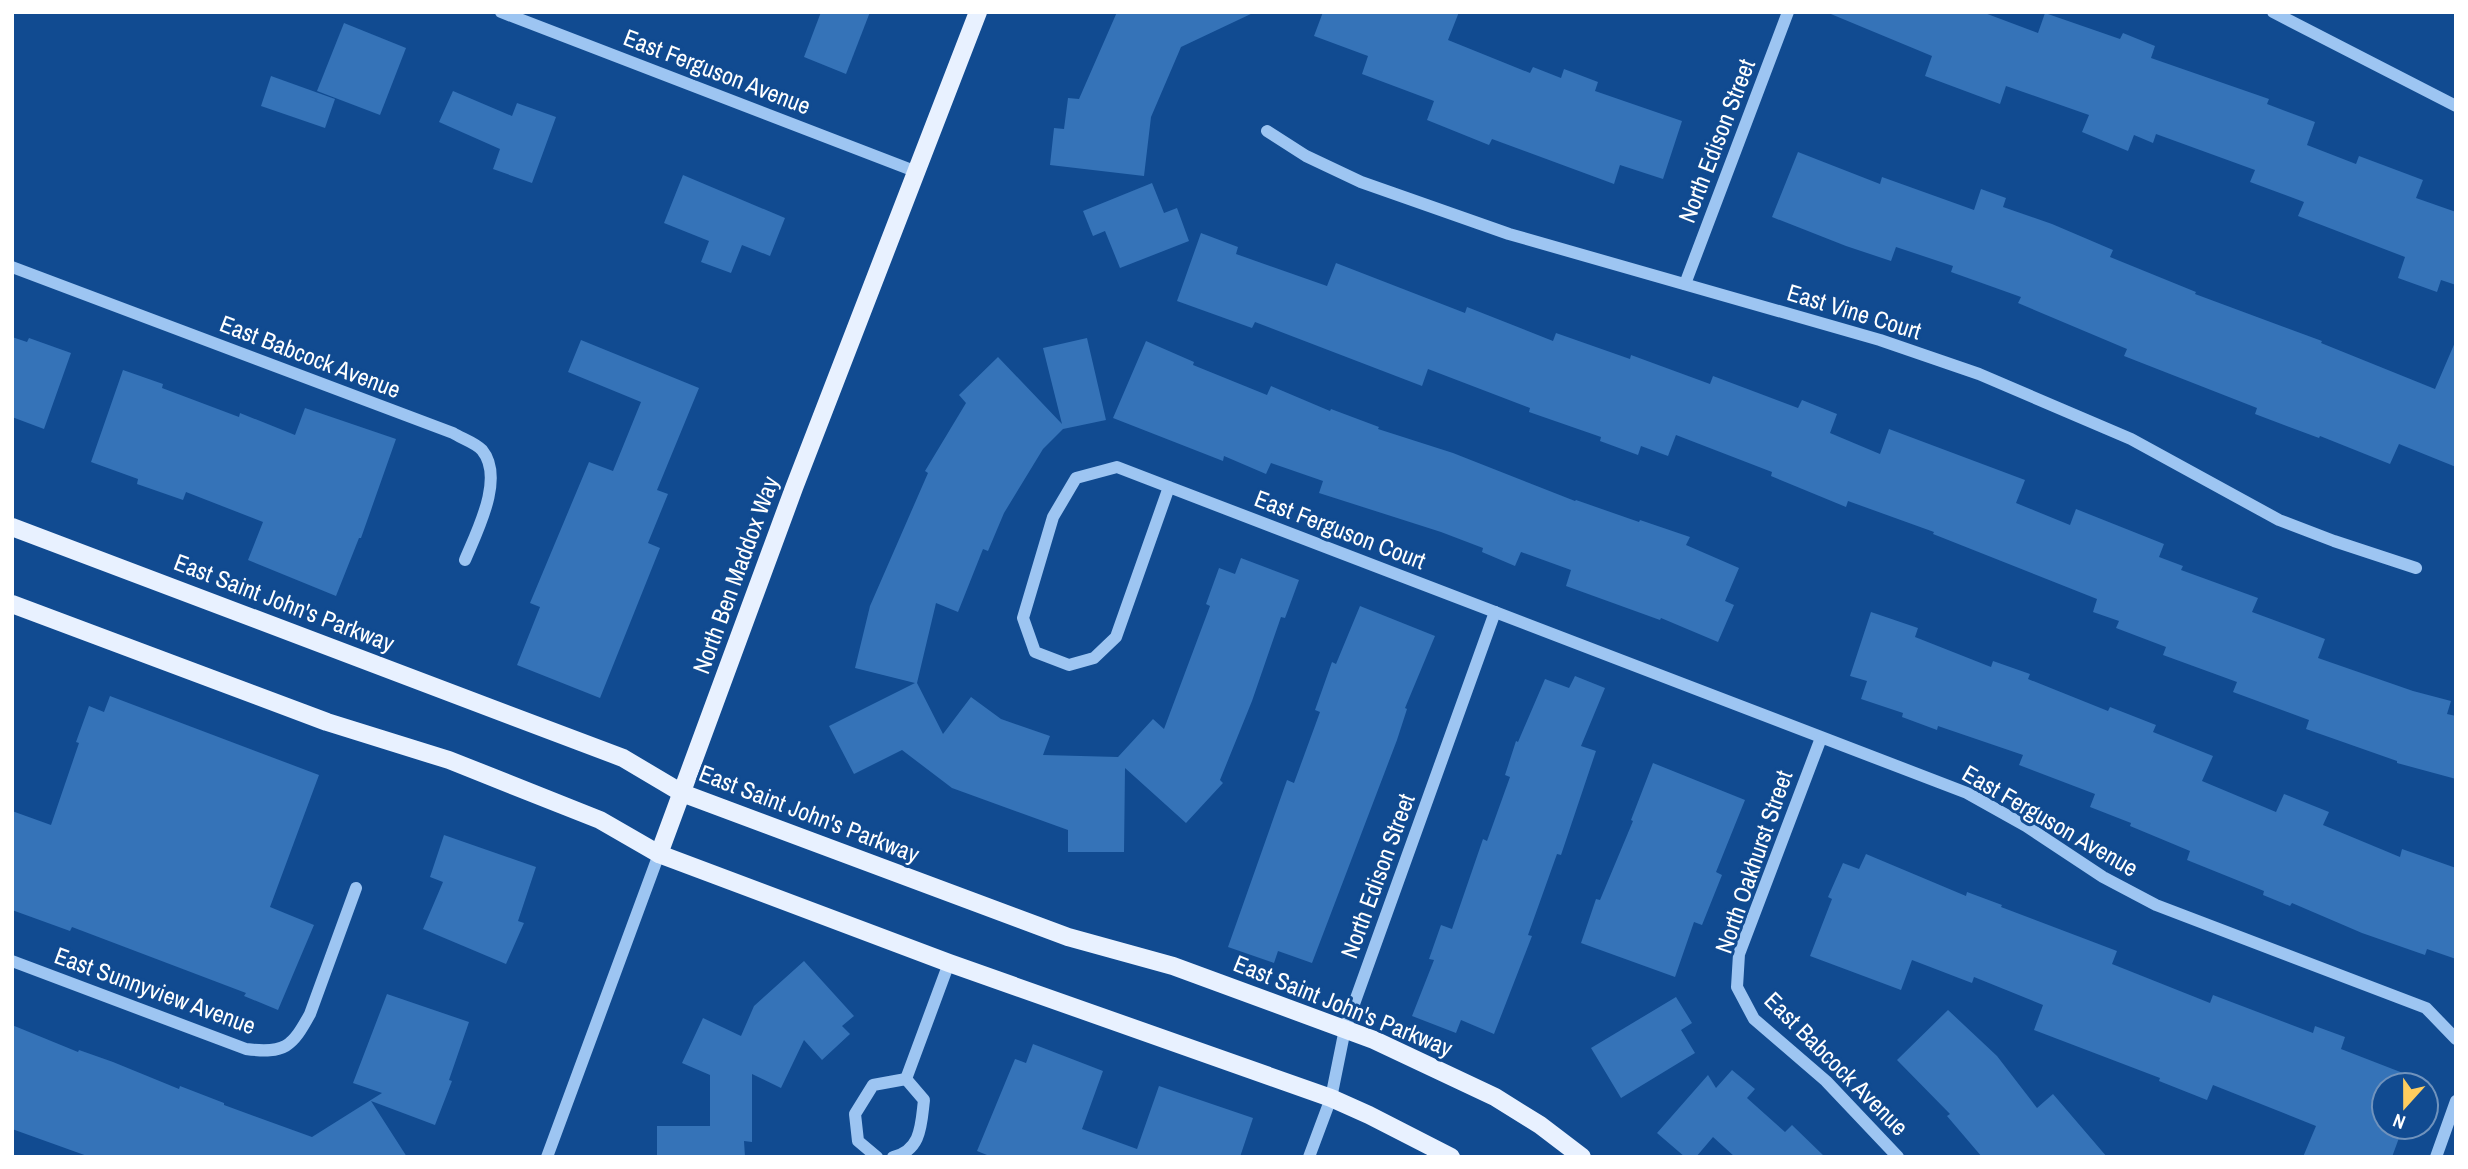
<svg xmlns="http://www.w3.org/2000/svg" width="2468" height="1169" font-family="'Archivo Narrow',sans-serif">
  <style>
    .building { fill: #3573b8 }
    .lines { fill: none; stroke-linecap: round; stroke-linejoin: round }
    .minor { stroke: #9dc5f2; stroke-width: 12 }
    .major { stroke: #e8f1ff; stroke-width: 18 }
    .labels { text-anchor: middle; stroke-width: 6; stroke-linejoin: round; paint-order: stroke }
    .street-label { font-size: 24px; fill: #fff; stroke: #114b91 }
  </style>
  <rect width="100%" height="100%" fill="#114b91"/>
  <g class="building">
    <path d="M 821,12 L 870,12 L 846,74 L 804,57 Z"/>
    <path d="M 1117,12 L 1255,12 L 1181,47 L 1151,117 L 1144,176 L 1050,165 L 1054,128 L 1064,129 L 1068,98 L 1079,99 Z"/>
    <path d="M 1323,12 L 1459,12 L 1448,40 L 1530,73 L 1533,67 L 1561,78 L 1564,69 L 1598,82 L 1595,91 L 1682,121 L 1663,179 L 1620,165 L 1614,184 L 1492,139 L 1489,145 L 1427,120 L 1434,101 L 1362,74 L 1368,56 L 1314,36 Z"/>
    <path d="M 1826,12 L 1982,12 L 2038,33 L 2045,13 L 2120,39 L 2123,33 L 2155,46 L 2151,58 L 2269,99 L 2267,104 L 2315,122 L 2307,145 L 2356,164 L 2359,156 L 2423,180 L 2416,198 L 2456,212 L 2456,285 L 2441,280 L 2437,292 L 2398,278 L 2405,257 L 2298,216 L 2304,202 L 2250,182 L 2255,170 L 2156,134 L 2153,143 L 2134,135 L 2128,151 L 2082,132 L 2089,115 L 2006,86 L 2000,104 L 1925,76 L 1932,56 Z"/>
    <path d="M 344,23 L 406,48 L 380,115 L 317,91 Z"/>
    <path d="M 271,76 L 335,99 L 325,128 L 261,106 Z"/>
    <path d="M 453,91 L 512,116 L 517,103 L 556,117 L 532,183 L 493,169 L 500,149 L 439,122 Z"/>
    <path d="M 1798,152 L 1880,184 L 1882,177 L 1974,210 L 1981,189 L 2006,198 L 2003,207 L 2052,224 L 2113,250 L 2110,257 L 2196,292 L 2195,294 L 2322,341 L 2321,343 L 2435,389 L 2456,340 L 2456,467 L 2399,444 L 2390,464 L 2320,436 L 2319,438 L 2255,414 L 2257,408 L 2124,356 L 2127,349 L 2018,303 L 2021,297 L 1951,272 L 1953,266 L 1896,247 L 1891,261 L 1846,246 L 1772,217 Z"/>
    <path d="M 683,175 L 785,218 L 770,256 L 742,245 L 731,273 L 701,262 L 709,241 L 664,223 Z"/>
    <path d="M 1152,183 L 1164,213 L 1177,208 L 1189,241 L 1120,268 L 1105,231 L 1093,236 L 1083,211 Z"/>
    <path d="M 1201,233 L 1238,247 L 1236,254 L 1327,286 L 1336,263 L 1465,313 L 1467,307 L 1553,341 L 1556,333 L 1630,359 L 1631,355 L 1710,384 L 1713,376 L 1798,408 L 1802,400 L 1837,414 L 1830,433 L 1880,454 L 1889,429 L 2025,480 L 2016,503 L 2070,525 L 2076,509 L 2164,544 L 2159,557 L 2183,566 L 2181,570 L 2258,598 L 2252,612 L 2325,639 L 2318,658 L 2413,691 L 2451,701 L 2447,714 L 2456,716 L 2456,779 L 2397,763 L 2397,761 L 2306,729 L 2309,720 L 2233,692 L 2237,682 L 2163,655 L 2166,647 L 2116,628 L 2119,621 L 2093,612 L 2097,599 L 1933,534 L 1934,532 L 1848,501 L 1846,507 L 1771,476 L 1772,472 L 1676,435 L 1668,456 L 1641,446 L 1638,455 L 1600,441 L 1601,437 L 1529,412 L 1530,408 L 1428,369 L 1422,386 L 1255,322 L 1252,328 L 1177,301 Z"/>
    <path d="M 12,337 L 27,342 L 29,338 L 71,353 L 44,429 L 12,417 Z"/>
    <path d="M 1087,338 L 1106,420 L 1063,429 L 1043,449 L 1004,513 L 988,551 L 983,549 L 958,612 L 936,603 L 917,683 L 943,734 L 971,697 L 1001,719 L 1050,736 L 1043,755 L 1118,757 L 1153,719 L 1164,729 L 1210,606 L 1206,604 L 1219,568 L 1235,574 L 1241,558 L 1299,580 L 1285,618 L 1281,617 L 1252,701 L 1220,780 L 1223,783 L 1186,823 L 1125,768 L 1124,852 L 1068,852 L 1068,830 L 952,788 L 902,750 L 854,774 L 829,726 L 915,683 L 855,668 L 870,606 L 928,473 L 925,471 L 966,403 L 959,395 L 998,357 L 1062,424 L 1043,348 Z"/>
    <path d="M 581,340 L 699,388 L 657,490 L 668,494 L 648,543 L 660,548 L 600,698 L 517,665 L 540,607 L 530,603 L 589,462 L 613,471 L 641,402 L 568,372 Z"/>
    <path d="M 1146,341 L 1194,362 L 1193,365 L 1267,395 L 1271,386 L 1330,411 L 1331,409 L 1379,427 L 1378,429 L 1453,453 L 1575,501 L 1576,500 L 1639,522 L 1640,520 L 1690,537 L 1686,545 L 1739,568 L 1725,601 L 1734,605 L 1718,642 L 1661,618 L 1660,620 L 1566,586 L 1571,570 L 1521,552 L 1515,566 L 1482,552 L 1483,548 L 1441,532 L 1319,493 L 1323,481 L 1271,463 L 1266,474 L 1224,456 L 1223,461 L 1113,418 Z"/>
    <path d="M 123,370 L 163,384 L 162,388 L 239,417 L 240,413 L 295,435 L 305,408 L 396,439 L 361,538 L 359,538 L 336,596 L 248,560 L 263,522 L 186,492 L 183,500 L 137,484 L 138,479 L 91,462 Z"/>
    <path d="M 1360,606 L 1435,636 L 1405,708 L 1407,709 L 1397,740 L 1312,963 L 1278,951 L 1274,963 L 1228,947 L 1287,780 L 1294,783 L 1320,712 L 1315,710 L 1332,662 L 1336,664 Z"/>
    <path d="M 1871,612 L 1918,628 L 1915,637 L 1991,667 L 1993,661 L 2030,674 L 2028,679 L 2108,711 L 2110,707 L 2156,725 L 2153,732 L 2213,756 L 2202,781 L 2276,812 L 2284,794 L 2329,812 L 2323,825 L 2400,857 L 2402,849 L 2456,868 L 2456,959 L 2427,949 L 2425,955 L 2362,933 L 2292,903 L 2290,906 L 2263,895 L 2264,891 L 2187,860 L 2190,851 L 2130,826 L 2131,823 L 2090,807 L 2095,794 L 2019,765 L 2023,755 L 1938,726 L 1937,730 L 1902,717 L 1903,713 L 1861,699 L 1867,681 L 1850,676 Z"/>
    <path d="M 1575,676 L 1605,688 L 1581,746 L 1596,751 L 1561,855 L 1557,854 L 1528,935 L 1532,936 L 1494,1034 L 1461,1020 L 1456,1033 L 1412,1016 L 1434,960 L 1429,959 L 1441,925 L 1452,929 L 1483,839 L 1487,841 L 1510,777 L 1505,775 L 1516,741 L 1518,742 L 1545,679 L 1569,688 Z"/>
    <path d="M 110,696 L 319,775 L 270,907 L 314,925 L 278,1010 L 244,996 L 246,993 L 72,927 L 70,931 L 12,910 L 12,811 L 51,825 L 79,743 L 76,742 L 89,706 L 104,712 Z"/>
    <path d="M 1653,763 L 1745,800 L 1716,872 L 1722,875 L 1702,925 L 1694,922 L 1675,977 L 1581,943 L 1596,899 L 1600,900 L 1633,821 L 1631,820 Z"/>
    <path d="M 444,835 L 536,867 L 518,921 L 524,923 L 506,964 L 423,929 L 443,882 L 430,877 Z"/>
    <path d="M 1866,854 L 1966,896 L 1967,892 L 2002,905 L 2001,907 L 2117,951 L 2112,964 L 2210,1003 L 2213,995 L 2313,1033 L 2315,1026 L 2345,1037 L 2341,1049 L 2421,1080 L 2419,1085 L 2384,1085 L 2384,1127 L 2403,1127 L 2392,1157 L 2303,1157 L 2316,1126 L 2213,1085 L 2207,1100 L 2159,1081 L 2160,1078 L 2034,1030 L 2043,1005 L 1974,977 L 1972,983 L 1912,960 L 1901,990 L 1810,956 L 1832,899 L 1828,897 L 1843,863 L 1859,869 Z"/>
    <path d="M 804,961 L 854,1016 L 842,1026 L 850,1034 L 822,1060 L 804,1040 L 781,1088 L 752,1074 L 752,1142 L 744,1141 L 745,1157 L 657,1157 L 657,1126 L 710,1126 L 710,1075 L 682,1063 L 703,1018 L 741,1036 L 754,1006 Z"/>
    <path d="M 387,994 L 469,1022 L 449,1080 L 452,1081 L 435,1125 L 371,1101 L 407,1157 L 90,1157 L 12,1129 L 12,1025 L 78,1052 L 79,1050 L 113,1062 L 179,1089 L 180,1086 L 224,1103 L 224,1105 L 312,1137 L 382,1093 L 353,1083 Z"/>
    <path d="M 1676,997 L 1692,1023 L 1681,1030 L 1695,1053 L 1621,1098 L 1591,1048 Z"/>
    <path d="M 1948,1010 L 1997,1056 L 2037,1108 L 2053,1094 L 2107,1157 L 1982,1157 L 1947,1116 L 1950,1114 L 1897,1060 Z"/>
    <path d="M 1033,1044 L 1103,1071 L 1082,1129 L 1137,1149 L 1159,1086 L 1253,1118 L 1240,1157 L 992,1157 L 977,1151 L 1015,1059 L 1026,1063 Z"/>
    <path d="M 1732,1070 L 1755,1089 L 1747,1098 L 1785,1132 L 1792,1125 L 1825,1157 L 1735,1157 L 1713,1137 L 1696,1157 L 1685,1157 L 1657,1133 L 1708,1075 L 1716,1088 Z"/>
  </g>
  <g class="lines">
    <g class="minor">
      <path d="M 501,12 L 917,172"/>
      <path d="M 2273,12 L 2456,106"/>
      <path d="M 1267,131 L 1306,156 L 1361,182 L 1509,234 L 1880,340 L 1979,374 L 2131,439 L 2279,520 L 2334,541 L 2416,568"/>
      <path d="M 12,267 L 453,433 C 461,438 476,443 482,450 C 505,478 477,531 465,560"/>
      <path d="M 1685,284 L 1788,12"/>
      <path d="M 1169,487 L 1116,637 L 1094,658 L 1069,665 L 1035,652 L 1023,618 L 1053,517 L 1076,478 L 1117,467 L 1169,487 L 1967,793 L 2026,826 L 2103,877 L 2156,905 L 2426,1008 L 2456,1039"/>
      <path d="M 1821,738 L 1739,954 L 1737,987 L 1754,1019 L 1826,1081 L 1898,1157"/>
      <path d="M 12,961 L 246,1049 C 285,1054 292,1047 310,1014 L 356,888"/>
      <path d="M 906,1079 L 949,963"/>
      <path d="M 547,1157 L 659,854"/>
      <path d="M 877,1157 L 858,1141 L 855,1114 L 873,1085 L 906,1079"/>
      <path d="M 893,1157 C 922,1150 921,1124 924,1100 L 906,1079"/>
      <path d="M 1309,1157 L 1331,1098 L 1345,1029 L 1495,612"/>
      <path d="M 2436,1157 L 2456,1101"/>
    </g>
    <g class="major">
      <path d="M 12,527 L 623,758 L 682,793 L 1068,937 L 1173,966 L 1374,1040 L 1495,1097 L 1540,1125 L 1582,1157"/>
      <path d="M 12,604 L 327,722 L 449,760 L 600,820 L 659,854 L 949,963 L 1331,1098 L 1369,1115 L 1451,1157"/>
      <path d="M 659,854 L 794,488 L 978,12"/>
    </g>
  </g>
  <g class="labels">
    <g class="street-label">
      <text transform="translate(717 72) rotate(21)" y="8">East Ferguson Avenue</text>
      <text transform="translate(1717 141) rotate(-69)" y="8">North Edison Street</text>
      <text transform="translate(1854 312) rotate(17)" y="8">East Vine Court</text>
      <text transform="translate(310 357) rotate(21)" y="8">East Babcock Avenue</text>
      <text transform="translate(1340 530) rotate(21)" y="8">East Ferguson Court</text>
      <text transform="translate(736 575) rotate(-70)" y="8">North Ben Maddox Way</text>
      <text transform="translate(284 603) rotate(21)" y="8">East Saint John's Parkway</text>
      <text transform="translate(809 814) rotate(21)" y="8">East Saint John's Parkway</text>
      <text transform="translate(2050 821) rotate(30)" y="8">East Ferguson Avenue</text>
      <text transform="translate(1754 862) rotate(-71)" y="8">North Oakhurst Street</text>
      <text transform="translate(1378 876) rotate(-70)" y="8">North Edison Street</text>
      <text transform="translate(155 991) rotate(20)" y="8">East Sunnyview Avenue</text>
      <text transform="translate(1343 1006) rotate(22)" y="8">East Saint John's Parkway</text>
      <text transform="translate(1836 1064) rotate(45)" y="8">East Babcock Avenue</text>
    </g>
  </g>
  <rect width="2468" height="1169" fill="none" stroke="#ffffff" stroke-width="28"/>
  <g transform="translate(2405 1106) rotate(201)"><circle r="33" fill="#114b91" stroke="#7093bd" stroke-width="2"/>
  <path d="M0-5L12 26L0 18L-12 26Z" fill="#ffcd5e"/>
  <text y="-10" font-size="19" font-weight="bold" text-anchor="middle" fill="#ffffff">N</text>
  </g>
</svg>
